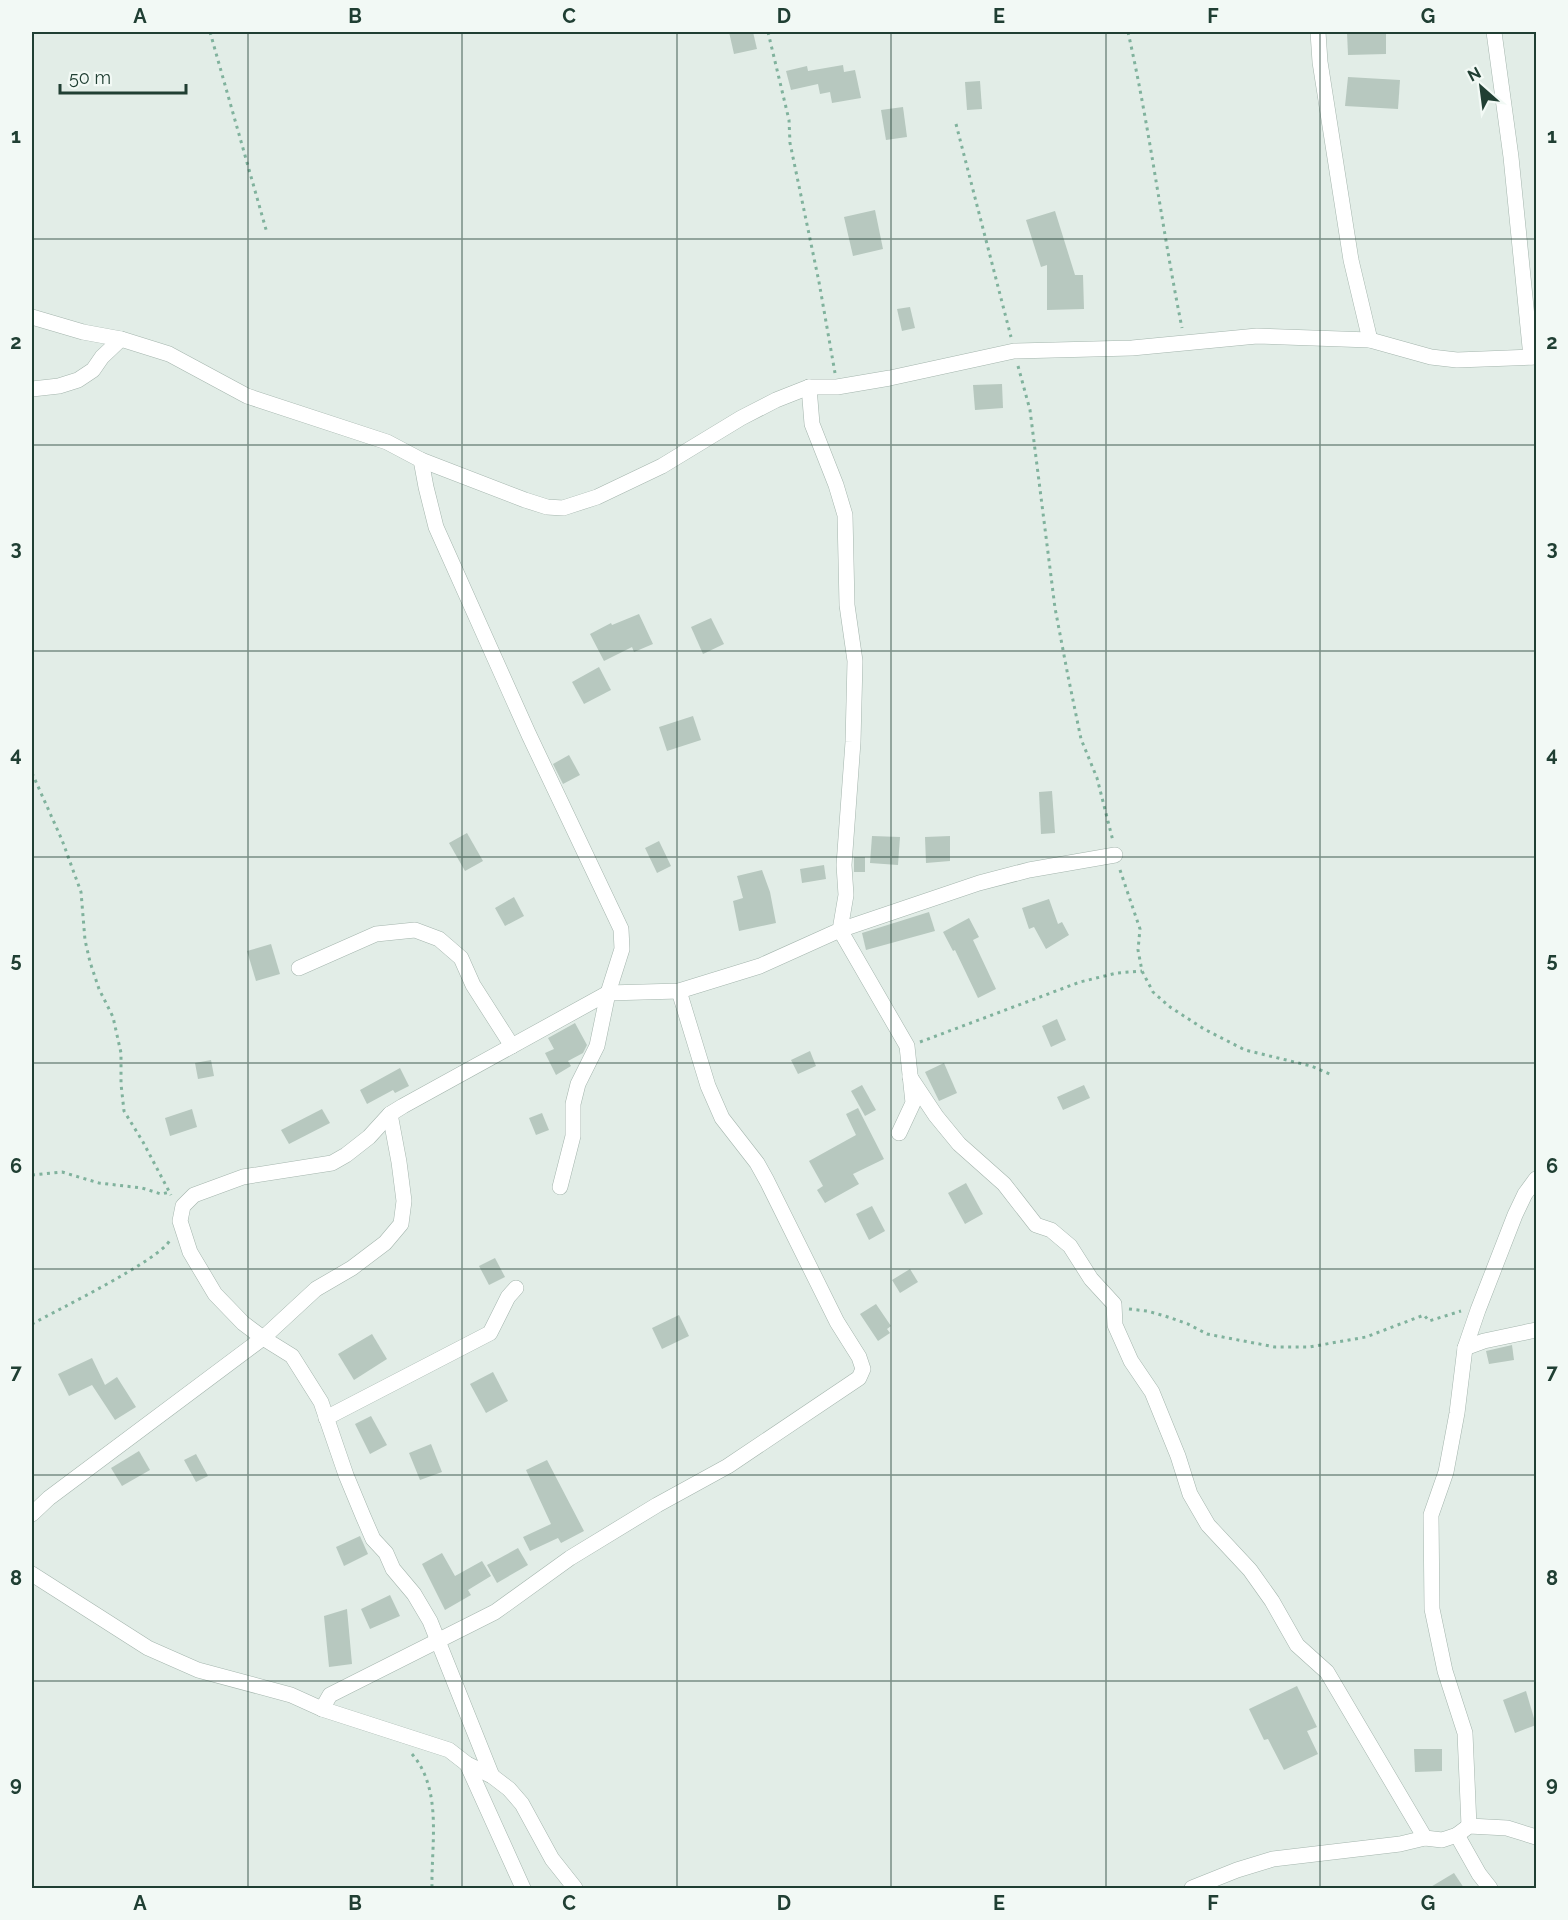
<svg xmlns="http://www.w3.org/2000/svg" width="1568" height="1920" font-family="Raleway,sans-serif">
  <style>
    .building { fill: #b7c8bf }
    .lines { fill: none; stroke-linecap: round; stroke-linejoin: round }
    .minor-casing { stroke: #a4b5ad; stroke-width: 16 }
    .path { stroke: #80b29d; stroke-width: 3; stroke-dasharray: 3 4.5; stroke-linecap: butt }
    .minor { stroke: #fff; stroke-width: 15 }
    .grid { fill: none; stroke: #203f33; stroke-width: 1.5; stroke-opacity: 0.55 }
    .neatline { fill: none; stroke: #203f33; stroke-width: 2 }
    .grid-label { font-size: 20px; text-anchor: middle; font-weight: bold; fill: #203f33 }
  </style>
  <rect width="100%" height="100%" fill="#e2ede7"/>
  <g class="building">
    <path d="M 729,32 L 753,32 L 757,49 L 734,54 Z"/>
    <path d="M 1347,32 L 1386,32 L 1386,54 L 1348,55 Z"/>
    <path d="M 843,65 L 844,72 L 855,70 L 861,98 L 832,103 L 830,92 L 820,94 L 818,84 L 791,90 L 786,71 L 807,66 L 808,71 Z"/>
    <path d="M 1348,77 L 1400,80 L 1398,109 L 1345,106 Z"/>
    <path d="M 980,81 L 982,109 L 967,110 L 965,82 Z"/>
    <path d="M 903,107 L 907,137 L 886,140 L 881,110 Z"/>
    <path d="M 875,210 L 883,249 L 853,256 L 844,217 Z"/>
    <path d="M 1055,211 L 1075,275 L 1083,275 L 1084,309 L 1047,310 L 1047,265 L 1041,267 L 1026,220 Z"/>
    <path d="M 910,307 L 915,328 L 902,331 L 897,309 Z"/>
    <path d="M 1002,384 L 1003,408 L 975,410 L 973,385 Z"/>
    <path d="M 639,614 L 653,644 L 634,652 L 632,647 L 604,661 L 590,634 L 611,623 L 612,625 Z"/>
    <path d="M 711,618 L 724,644 L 703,654 L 691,627 Z"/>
    <path d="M 599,667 L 611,690 L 584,704 L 572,682 Z"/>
    <path d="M 693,716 L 701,740 L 667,751 L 659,727 Z"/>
    <path d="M 569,755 L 580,775 L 563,784 L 553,764 Z"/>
    <path d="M 1052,791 L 1055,833 L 1041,834 L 1039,792 Z"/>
    <path d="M 467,833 L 483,861 L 465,871 L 449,843 Z"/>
    <path d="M 872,836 L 900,837 L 898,865 L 870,863 Z"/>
    <path d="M 950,836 L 950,861 L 926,863 L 925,837 Z"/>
    <path d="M 659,841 L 671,866 L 657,873 L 645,848 Z"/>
    <rect x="854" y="857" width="11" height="15"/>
    <path d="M 824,865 L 826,879 L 802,883 L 800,869 Z"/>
    <path d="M 762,870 L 770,892 L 776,923 L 739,931 L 733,901 L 743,898 L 737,876 Z"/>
    <path d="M 514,897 L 524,916 L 505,926 L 495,908 Z"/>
    <path d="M 1049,899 L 1058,924 L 1062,922 L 1069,935 L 1046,949 L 1034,927 L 1029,929 L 1022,908 Z"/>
    <path d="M 929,912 L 935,931 L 866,950 L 862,933 Z"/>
    <path d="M 969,918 L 979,937 L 973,940 L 996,989 L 978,998 L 955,950 L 953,951 L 943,932 Z"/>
    <path d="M 271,944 L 280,974 L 256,981 L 247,951 Z"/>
    <path d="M 1057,1019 L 1066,1040 L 1051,1047 L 1042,1026 Z"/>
    <path d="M 575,1023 L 587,1045 L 583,1053 L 568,1061 L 571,1066 L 556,1075 L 545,1053 L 554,1049 L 548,1038 Z"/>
    <path d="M 810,1051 L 816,1066 L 798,1074 L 791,1060 Z"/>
    <path d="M 211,1060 L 214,1076 L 198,1079 L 195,1063 Z"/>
    <path d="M 944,1063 L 957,1093 L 939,1101 L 925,1072 Z"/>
    <path d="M 400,1068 L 409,1086 L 395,1093 L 393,1090 L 367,1104 L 360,1090 Z"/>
    <path d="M 862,1085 L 876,1110 L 865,1116 L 851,1091 Z"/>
    <path d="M 1084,1085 L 1090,1098 L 1063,1110 L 1057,1097 Z"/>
    <path d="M 858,1108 L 884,1159 L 853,1174 L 859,1184 L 825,1203 L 817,1190 L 823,1186 L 809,1161 L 856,1135 L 846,1114 Z"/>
    <path d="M 192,1109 L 197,1127 L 170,1136 L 165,1118 Z"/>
    <path d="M 322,1109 L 330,1123 L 289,1144 L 281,1130 Z"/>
    <path d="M 542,1113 L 549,1130 L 536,1135 L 529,1118 Z"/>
    <path d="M 966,1183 L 983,1214 L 965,1224 L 948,1193 Z"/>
    <path d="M 872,1206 L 885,1231 L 869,1240 L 856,1214 Z"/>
    <path d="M 495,1258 L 505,1277 L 489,1285 L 479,1266 Z"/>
    <path d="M 910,1269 L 918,1282 L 900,1293 L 892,1280 Z"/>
    <path d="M 876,1304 L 891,1326 L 887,1329 L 890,1333 L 878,1341 L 860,1314 Z"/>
    <path d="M 679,1315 L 689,1336 L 662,1349 L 652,1328 Z"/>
    <path d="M 372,1334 L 387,1359 L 354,1380 L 338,1354 Z"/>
    <path d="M 1512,1345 L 1514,1360 L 1489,1364 L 1486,1351 Z"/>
    <path d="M 92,1358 L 105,1385 L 117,1377 L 136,1407 L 115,1420 L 92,1385 L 69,1396 L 58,1374 Z"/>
    <path d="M 493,1372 L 508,1401 L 486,1413 L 470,1384 Z"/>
    <path d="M 371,1416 L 387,1445 L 370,1454 L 355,1424 Z"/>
    <path d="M 431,1444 L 442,1472 L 420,1480 L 409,1453 Z"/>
    <path d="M 139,1451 L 150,1470 L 122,1486 L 111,1468 Z"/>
    <path d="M 196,1454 L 208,1476 L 196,1482 L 184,1460 Z"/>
    <path d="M 547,1460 L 584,1531 L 561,1543 L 558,1538 L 530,1551 L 523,1537 L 551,1524 L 526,1470 Z"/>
    <path d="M 360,1536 L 368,1554 L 344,1566 L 336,1547 Z"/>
    <path d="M 518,1548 L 528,1565 L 497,1583 L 487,1565 Z"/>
    <path d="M 442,1553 L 455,1576 L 482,1561 L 491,1576 L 468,1590 L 471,1595 L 445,1610 L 422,1564 Z"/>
    <path d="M 390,1595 L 400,1616 L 370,1629 L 361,1609 Z"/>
    <path d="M 347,1609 L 352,1664 L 329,1667 L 324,1616 Z"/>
    <path d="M 1297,1686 L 1317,1727 L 1307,1731 L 1318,1754 L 1284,1770 L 1268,1739 L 1264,1740 L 1249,1709 Z"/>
    <path d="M 1526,1691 L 1536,1725 L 1515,1733 L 1503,1700 Z"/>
    <path d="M 1414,1749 L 1442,1749 L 1442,1771 L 1415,1772 Z"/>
    <path d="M 1454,1873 L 1464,1888 L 1429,1888 Z"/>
  </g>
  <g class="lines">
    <defs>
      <g id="minor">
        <path d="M 1318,32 L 1320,62 L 1351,260 L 1370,340"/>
        <path d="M 1494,32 L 1511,157 L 1531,357"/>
        <path d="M 32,317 L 83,332 L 121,339 L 169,354 L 247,396 L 387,442 L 421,460 L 525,500 L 547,507 L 563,508 L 597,497 L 662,466 L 741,418 L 776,400 L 809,387 L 837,387 L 890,378 L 1014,351 L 1132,348 L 1257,336 L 1370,340 L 1431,357 L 1457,360 L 1536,357"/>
        <path d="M 32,389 L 59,386 L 78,380 L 93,370 L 102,357 L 121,339"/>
        <path d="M 421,460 L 426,487 L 436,527 L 529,735 L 621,929 L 622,949 L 608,993 L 597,1046 L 578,1084 L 573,1104 L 573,1136 L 560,1187"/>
        <path d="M 299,968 L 376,934 L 415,930 L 439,939 L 461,958 L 473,985 L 512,1046"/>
        <path d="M 910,1077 L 936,1116 L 959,1144 L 1004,1184 L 1036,1225 L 1051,1230 L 1070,1246 L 1091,1279 L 1114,1304 L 1115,1325 L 1131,1361 L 1152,1392 L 1178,1456 L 1190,1494 L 1208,1525 L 1250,1570 L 1272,1601 L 1297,1645 L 1327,1672 L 1425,1838"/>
        <path d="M 899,1133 L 913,1103 L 907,1046 L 840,930 L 979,883 L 1029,870 L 1115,855"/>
        <path d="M 1465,1348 L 1484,1341 L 1536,1330"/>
        <path d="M 326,1418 L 490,1333 L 508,1297 L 516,1288"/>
        <path d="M 32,1514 L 49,1498 L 263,1338 L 316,1289 L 352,1268 L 385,1243 L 401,1224 L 404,1201 L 399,1162 L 390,1114"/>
        <path d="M 32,1574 L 148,1648 L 198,1670 L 291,1695 L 322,1709 L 449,1750 L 467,1764 L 492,1776 L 509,1789 L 522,1804 L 552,1859 L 575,1888"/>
        <path d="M 322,1709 L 330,1695 L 495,1612 L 570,1558 L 657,1505 L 728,1466 L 859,1378 L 863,1369 L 859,1357 L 837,1322 L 767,1181 L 757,1163 L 722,1118 L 708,1086 L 679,991"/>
        <path d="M 467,1764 L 523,1888"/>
        <path d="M 492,1776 L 430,1621 L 414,1594 L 393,1569 L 386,1553 L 373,1539 L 363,1516 L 346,1475 L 321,1402 L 292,1356 L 263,1338 L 243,1323 L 215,1294 L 190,1252 L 180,1221 L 183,1206 L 194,1195 L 243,1177 L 332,1163 L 346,1155 L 369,1137 L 390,1114 L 403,1106 L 608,993 L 679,991 L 760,966 L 840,930 L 846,895 L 844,865 L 853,742 L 855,661 L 847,605 L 845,515 L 836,485 L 812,424 L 809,387"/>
        <path d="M 1469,1826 L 1465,1733 L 1445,1671 L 1432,1609 L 1431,1515 L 1446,1472 L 1457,1413 L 1465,1348 L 1478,1310 L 1515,1215 L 1525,1194 L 1536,1179"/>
        <path d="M 1457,1835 L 1479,1874 L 1490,1888"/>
        <path d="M 1192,1888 L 1237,1870 L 1273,1859 L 1400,1844 L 1425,1838 L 1442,1840 L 1457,1835 L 1469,1826 L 1507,1828 L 1536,1837"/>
      </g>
    </defs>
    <use href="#minor" class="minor-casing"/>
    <g class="path">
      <path d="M 210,32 L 267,233"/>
      <path d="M 768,32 L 789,120 L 790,143 L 819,282 L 835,373"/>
      <path d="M 1128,32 C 1150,129 1162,229 1182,328"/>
      <path d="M 956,124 L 1011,337"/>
      <path d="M 1018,366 L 1030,410 L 1055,608 L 1068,676 L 1081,739 L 1097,778 L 1113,841"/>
      <path d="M 32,773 L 62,840 L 81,892 L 85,940 L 90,962 L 99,989 L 113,1017 L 121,1053 L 121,1084 L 124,1111 L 143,1142 L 171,1195"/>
      <path d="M 1120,870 L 1140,929 L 1138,950 L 1142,971 L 1153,992 L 1170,1007 L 1204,1029 L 1245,1050 L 1311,1066 L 1332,1075"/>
      <path d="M 920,1042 L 1080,982 L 1117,973 L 1142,971"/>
      <path d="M 32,1175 L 62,1172 L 99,1183 L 142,1188 L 161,1194 L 170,1192"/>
      <path d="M 1129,1309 L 1147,1311 L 1165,1316 L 1188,1324 L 1207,1334 L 1275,1347 L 1309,1347 L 1366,1337 L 1424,1315 L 1429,1321 L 1461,1311"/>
      <path d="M 32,1324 C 57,1310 160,1260 170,1240"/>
      <path d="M 412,1754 C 443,1790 431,1845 432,1888"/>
    </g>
    <use href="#minor" class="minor"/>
  </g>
  <path class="grid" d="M 248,32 L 248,1888M 462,32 L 462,1888M 677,32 L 677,1888M 891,32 L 891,1888M 1106,32 L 1106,1888M 1320,32 L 1320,1888M 32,239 L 1536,239M 32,445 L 1536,445M 32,651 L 1536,651M 32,857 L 1536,857M 32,1063 L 1536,1063M 32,1269 L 1536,1269M 32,1475 L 1536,1475M 32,1681 L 1536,1681"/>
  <rect width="1568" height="1920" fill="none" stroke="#f2f9f5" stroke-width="66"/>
  <g transform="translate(1481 87) rotate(332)" stroke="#f2f9f5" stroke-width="4.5" paint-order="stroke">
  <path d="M0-4.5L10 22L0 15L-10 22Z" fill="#203f33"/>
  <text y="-9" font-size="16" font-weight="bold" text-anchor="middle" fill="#203f33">N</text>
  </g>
  <path d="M60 84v9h126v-9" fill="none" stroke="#203f33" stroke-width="3"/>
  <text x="69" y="84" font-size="18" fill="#203f33" stroke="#f2f9f5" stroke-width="4.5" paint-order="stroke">50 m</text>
  <rect x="33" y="33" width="1502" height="1854" class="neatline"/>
  <g class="grid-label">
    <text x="140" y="23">A</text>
    <text x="355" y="23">B</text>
    <text x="569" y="23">C</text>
    <text x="784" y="23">D</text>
    <text x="999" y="23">E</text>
    <text x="1213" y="23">F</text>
    <text x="1428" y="23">G</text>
    <text x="16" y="143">1</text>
    <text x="1552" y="143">1</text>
    <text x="16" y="349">2</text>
    <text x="1552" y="349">2</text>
    <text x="16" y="555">3</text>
    <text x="1552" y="555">3</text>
    <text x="16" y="761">4</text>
    <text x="1552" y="761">4</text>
    <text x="16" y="967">5</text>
    <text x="1552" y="967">5</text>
    <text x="16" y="1173">6</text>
    <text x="1552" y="1173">6</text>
    <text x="16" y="1379">7</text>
    <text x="1552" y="1379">7</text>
    <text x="16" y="1585">8</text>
    <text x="1552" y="1585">8</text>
    <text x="16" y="1791">9</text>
    <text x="1552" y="1791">9</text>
    <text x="140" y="1910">A</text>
    <text x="355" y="1910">B</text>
    <text x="569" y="1910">C</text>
    <text x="784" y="1910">D</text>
    <text x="999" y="1910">E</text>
    <text x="1213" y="1910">F</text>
    <text x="1428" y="1910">G</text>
  </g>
</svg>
